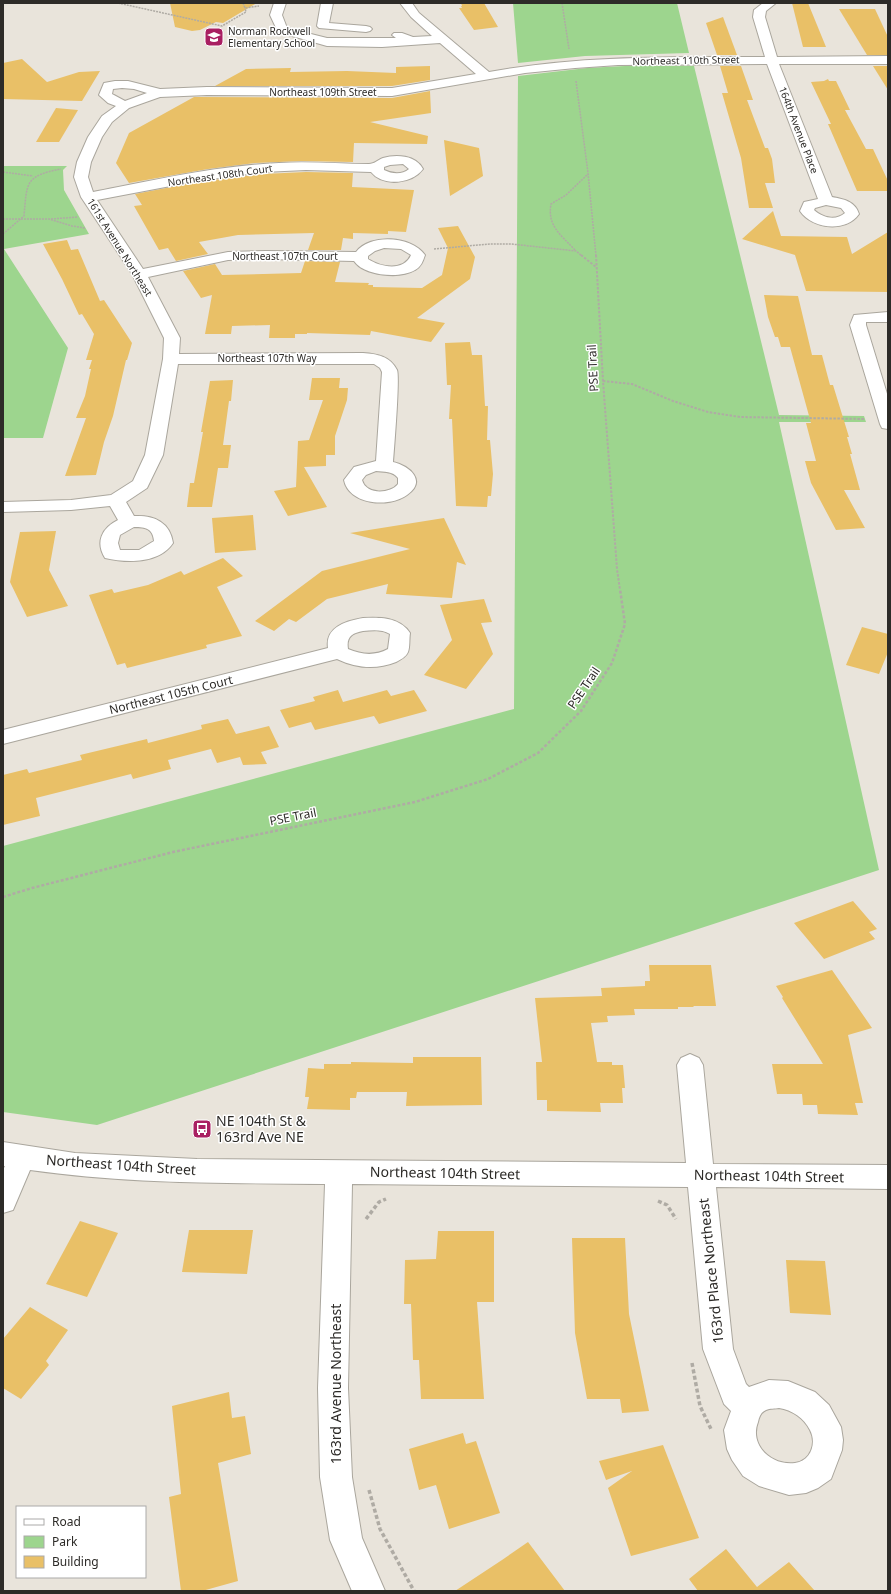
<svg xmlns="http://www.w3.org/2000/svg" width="891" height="1594" font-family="'Noto Sans',sans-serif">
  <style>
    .green { fill: #9dd58e }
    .building { fill: #e9c067 }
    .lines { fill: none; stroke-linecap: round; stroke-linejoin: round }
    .minor-casing { stroke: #aaa69d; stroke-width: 2 }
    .path-far3 { stroke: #afaba4; stroke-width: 1.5; stroke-dasharray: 2 1; stroke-linecap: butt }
    .path-far2 { stroke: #afaba4; stroke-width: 2; stroke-dasharray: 2.5 1.5; stroke-linecap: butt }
    .path-far1 { stroke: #afaba4; stroke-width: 2.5; stroke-dasharray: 3 2; stroke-linecap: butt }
    .path { stroke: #afaba4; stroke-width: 3.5; stroke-dasharray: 4 2.5; stroke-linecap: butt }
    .minor { fill: #fff; fill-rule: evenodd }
    .labels { text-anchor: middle; stroke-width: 3; stroke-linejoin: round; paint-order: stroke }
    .far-poi-label { font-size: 10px; fill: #2d2b28; stroke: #fff; text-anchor: start }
    .far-street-label { font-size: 10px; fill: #2d2b28; stroke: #fff }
    .street-label { font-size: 12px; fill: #2d2b28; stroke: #fff }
    .near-poi-label { font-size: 14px; fill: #2d2b28; stroke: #fff; text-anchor: start }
    .near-street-label { font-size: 14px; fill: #2d2b28; stroke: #fff }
  </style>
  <rect width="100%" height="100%" fill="#e9e4db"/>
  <g class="green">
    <path d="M 513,3 L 677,3 L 689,53 L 585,56 L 518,63 Z"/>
    <path d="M 644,65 L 694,66 L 779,415 L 864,416 L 866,422 L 779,422 L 879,870 L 97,1125 L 3,1112 L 3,846 L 514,709 L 518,76 L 587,68 Z"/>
    <path d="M 3,166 L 67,166 L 63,170 L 64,190 L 89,234 L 4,249 L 68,348 L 43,438 L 3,438 Z"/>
  </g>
  <g class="building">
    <path d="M 170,3 L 257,3 L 223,23 L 216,22 L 200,30 L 192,31 L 175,27 Z"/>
    <path d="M 461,3 L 484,3 L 498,27 L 474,30 L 459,8 L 462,8 L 461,6 L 462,6 Z"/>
    <path d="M 792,3 L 808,3 L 826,47 L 803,47 Z"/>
    <path d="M 839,9 L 875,9 L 888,37 L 888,55 L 867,55 Z"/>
    <path d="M 723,17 L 737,55 L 717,55 L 706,23 Z"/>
    <path d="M 22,59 L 47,82 L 79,72 L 100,71 L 82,101 L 3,99 L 3,63 Z"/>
    <path d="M 430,66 L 430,80 L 392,86 L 215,86 L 246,69 L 291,68 L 290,72 L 347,71 L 396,73 L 396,67 Z"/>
    <path d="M 720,66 L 741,66 L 753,100 L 747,100 L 765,148 L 768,148 L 772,159 L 775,183 L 765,183 L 773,208 L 749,208 L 741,158 L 722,93 L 728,93 Z"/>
    <path d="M 873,66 L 888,66 L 888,90 Z"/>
    <path d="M 828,79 L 829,81 L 836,81 L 850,110 L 845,110 L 866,149 L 873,149 L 888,181 L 888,191 L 857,191 L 828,124 L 831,124 L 811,82 L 824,81 Z"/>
    <path d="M 430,91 L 431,113 L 370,122 L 428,136 L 427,144 L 354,143 L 353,162 L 301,161 L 255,163 L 208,169 L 129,183 L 116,163 L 129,133 L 194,97 L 392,98 Z"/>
    <path d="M 56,108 L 78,110 L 59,142 L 36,142 Z"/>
    <path d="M 444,140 L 479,148 L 483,176 L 450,196 Z"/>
    <path d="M 306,172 L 353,173 L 352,187 L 414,190 L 406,232 L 388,231 L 388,234 L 353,233 L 353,239 L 343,238 L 341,250 L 308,250 L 314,233 L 238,235 L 199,242 L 208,254 L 176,261 L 168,248 L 159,250 L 134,206 L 142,205 L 135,194 L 197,182 L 263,174 Z"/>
    <path d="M 773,211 L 781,236 L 847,237 L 852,254 L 888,232 L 888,292 L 806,291 L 795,255 L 742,239 Z"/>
    <path d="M 458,226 L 475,257 L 470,279 L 417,318 L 445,323 L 431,342 L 371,331 L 370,335 L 307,333 L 307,334 L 295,334 L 295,338 L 269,338 L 270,325 L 232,326 L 231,334 L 205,334 L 212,295 L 201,298 L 183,271 L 215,264 L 222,275 L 301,273 L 305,261 L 340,262 L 335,282 L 369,283 L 368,285 L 373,285 L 373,287 L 422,288 L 442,275 L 448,248 L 438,228 Z"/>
    <path d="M 67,240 L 71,250 L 78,249 L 100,301 L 104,300 L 132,343 L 127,360 L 126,360 L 113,416 L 104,442 L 96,475 L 65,476 L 86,418 L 76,418 L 85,396 L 91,369 L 89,369 L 92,360 L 86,360 L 94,334 L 82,314 L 79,315 L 62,279 L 43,244 Z"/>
    <path d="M 764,295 L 798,296 L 812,355 L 822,355 L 830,385 L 833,385 L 849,437 L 847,437 L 852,454 L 850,454 L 860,490 L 844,490 L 865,528 L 836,530 L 811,483 L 805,461 L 816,461 L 806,423 L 811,423 L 790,347 L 781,347 L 778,337 L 775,337 L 768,317 Z"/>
    <path d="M 470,342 L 472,355 L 482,355 L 485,406 L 488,406 L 487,440 L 490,440 L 493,474 L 491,496 L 488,496 L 487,507 L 456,506 L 452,419 L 449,419 L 451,385 L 447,385 L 445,343 Z"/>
    <path d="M 312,378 L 340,378 L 339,388 L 348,388 L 347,400 L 335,436 L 335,455 L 326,455 L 326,466 L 304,467 L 327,507 L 288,516 L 274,491 L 296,487 L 298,441 L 309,440 L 323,400 L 309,400 Z"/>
    <path d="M 233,380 L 231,401 L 229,401 L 223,445 L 231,445 L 228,468 L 218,468 L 212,507 L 187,507 L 190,483 L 194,483 L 203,432 L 201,432 L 210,381 Z"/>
    <path d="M 253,515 L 256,550 L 215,553 L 212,518 Z"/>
    <path d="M 444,518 L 466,565 L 457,562 L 452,598 L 386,594 L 388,584 L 327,599 L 296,622 L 289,619 L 274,631 L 255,621 L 322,571 L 410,549 L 350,533 Z"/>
    <path d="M 56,531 L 49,570 L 68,606 L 27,617 L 10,582 L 20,532 Z"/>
    <path d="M 223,558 L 243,576 L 217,587 L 242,636 L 206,645 L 207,648 L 127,668 L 125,663 L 117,665 L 89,595 L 112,589 L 114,593 L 148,585 L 181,571 L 184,575 Z"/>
    <path d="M 484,599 L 492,622 L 481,623 L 493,654 L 466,689 L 424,675 L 452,640 L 440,605 Z"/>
    <path d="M 862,627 L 888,634 L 888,652 L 879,674 L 846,665 Z"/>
    <path d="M 338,690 L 343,702 L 387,690 L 391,696 L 414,690 L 427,711 L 379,724 L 374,716 L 315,730 L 311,722 L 289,728 L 280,710 L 315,701 L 313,697 Z"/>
    <path d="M 228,719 L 236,734 L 269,726 L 279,747 L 261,752 L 267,764 L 243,765 L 240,757 L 217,763 L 211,749 L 168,760 L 171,769 L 133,779 L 131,774 L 36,798 L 40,816 L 3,825 L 3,775 L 27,769 L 29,773 L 82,760 L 80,755 L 147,739 L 148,743 L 202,729 L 201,725 Z"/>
    <path d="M 853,901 L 877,929 L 869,932 L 875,939 L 824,959 L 794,923 Z"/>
    <path d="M 649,965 L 711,965 L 716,1006 L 693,1006 L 694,1007 L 678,1007 L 678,1009 L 634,1009 L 635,1015 L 607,1016 L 608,1022 L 591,1023 L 597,1062 L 612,1062 L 612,1065 L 623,1065 L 625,1088 L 622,1088 L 623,1103 L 600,1103 L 601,1112 L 547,1111 L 547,1100 L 537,1100 L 536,1062 L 542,1062 L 535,998 L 602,996 L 601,988 L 645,986 L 645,981 L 650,981 Z"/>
    <path d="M 832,970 L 872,1028 L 848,1035 L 863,1103 L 855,1103 L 858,1115 L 818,1114 L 817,1105 L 803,1105 L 802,1094 L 777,1094 L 772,1064 L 823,1064 L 782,998 L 783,997 L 776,986 Z"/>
    <path d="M 413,1057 L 481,1057 L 482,1105 L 406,1106 L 407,1092 L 357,1092 L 356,1098 L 350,1098 L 350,1110 L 307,1109 L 309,1097 L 305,1097 L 308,1068 L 324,1069 L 324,1064 L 351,1064 L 351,1062 L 413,1063 Z"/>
    <path d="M 80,1221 L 118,1233 L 87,1297 L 46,1284 Z"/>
    <path d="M 189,1230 L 253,1230 L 247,1274 L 182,1272 Z"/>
    <path d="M 438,1231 L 494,1231 L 494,1302 L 477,1302 L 484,1399 L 421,1399 L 419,1360 L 413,1360 L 411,1304 L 404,1304 L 405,1260 L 436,1259 Z"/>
    <path d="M 572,1238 L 625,1238 L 629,1314 L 649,1411 L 622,1413 L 620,1399 L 587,1399 L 575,1333 Z"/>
    <path d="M 786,1260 L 825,1261 L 831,1315 L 790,1313 Z"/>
    <path d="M 30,1307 L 68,1330 L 46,1361 L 49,1365 L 21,1399 L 3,1388 L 3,1339 Z"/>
    <path d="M 229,1392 L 232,1418 L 245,1416 L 251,1454 L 218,1463 L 238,1581 L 202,1591 L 181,1591 L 169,1497 L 181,1494 L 172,1406 Z"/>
    <path d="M 463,1433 L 466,1444 L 476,1441 L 500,1513 L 449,1529 L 436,1485 L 419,1490 L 409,1449 Z"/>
    <path d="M 663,1445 L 699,1538 L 631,1556 L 608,1488 L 632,1471 L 606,1480 L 599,1461 Z"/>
    <path d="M 528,1542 L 565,1591 L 455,1591 L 502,1560 Z"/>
    <path d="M 726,1549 L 757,1587 L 789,1562 L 815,1591 L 698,1591 L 689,1579 Z"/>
  </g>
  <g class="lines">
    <defs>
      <g id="minor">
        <path d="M 274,3 L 286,3 L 282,15 L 287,28 L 327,38 L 396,38 L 392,35 L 394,33 L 402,33 L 413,37 L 432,36 L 411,17 L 400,3 L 412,3 L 419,13 L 489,72 C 581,55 672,57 765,57 L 753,17 L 754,10 L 763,3 L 776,3 L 766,11 L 765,17 L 777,57 L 888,56 L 888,64 L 779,64 L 832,197 C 843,199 855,201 859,214 C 846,233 812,229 800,211 L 804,202 L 818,199 L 767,64 L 618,65 L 575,68 L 525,73 L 392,96 L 207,95 L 160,97 L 129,108 L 112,122 L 102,137 L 91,162 L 88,177 L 93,192 C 154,180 216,166 279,163 C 309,161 339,164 369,164 C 374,164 378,160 383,158 C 396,154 416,155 423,169 C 412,184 383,187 371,172 L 306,170 L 263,172 L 197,181 L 97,200 L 143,269 L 228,252 L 266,251 L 356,252 C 370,233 412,236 425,255 C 423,261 421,267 415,270 C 400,279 364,276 354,261 L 266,259 L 228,260 L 148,277 L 180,338 L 179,354 L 363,353 C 377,354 390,356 397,370 C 400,377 394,449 393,462 C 410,466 427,481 407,495 C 389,508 349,505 344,480 L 354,467 L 376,461 L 382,372 L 380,368 L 374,364 L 178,364 L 163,455 L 147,488 L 126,502 L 134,516 C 154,515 170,522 173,543 C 159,564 127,563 105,558 C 95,542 102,528 118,520 L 110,506 L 71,510 L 3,512 L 3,502 L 71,500 L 111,495 L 133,481 L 145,455 L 163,359 L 164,338 L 132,274 L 81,197 L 74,177 L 77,162 L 88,137 L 102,116 L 116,106 L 108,103 L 99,95 L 104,83 L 115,81 L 128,81 L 160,89 L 207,87 L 392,88 L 476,74 L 440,43 L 382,47 L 327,46 L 278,32 L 270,15 ZM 122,88 L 134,89 L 147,93 L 125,101 L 112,94 L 113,89 ZM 403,164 L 409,169 C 402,175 392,174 384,170 L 384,167 L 390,165 ZM 826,205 L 841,208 L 845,213 C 836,221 823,218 814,210 L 815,208 ZM 384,248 L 401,249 L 411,255 C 404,272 380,267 368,259 L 368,256 L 375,251 ZM 376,471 C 384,472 393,471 398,478 L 398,484 C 390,494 366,495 362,480 L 366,475 ZM 134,527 C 146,527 153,529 154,541 L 139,550 L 120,550 L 118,543 L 120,535 Z"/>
        <path d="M 321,3 L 333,3 L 329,23 L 366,26 L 370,27 L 372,29 L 370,31 L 366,32 L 319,28 L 317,26 Z"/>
        <path d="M 888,312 L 888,322 L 866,322 L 866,325 L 888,397 L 888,429 L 882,428 L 880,424 L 850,325 L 854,315 Z"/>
        <path d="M 363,618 C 380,617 400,617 410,633 C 409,639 410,647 408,652 C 406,657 400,660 396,662 C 376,670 356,668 337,659 L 3,744 L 3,730 L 328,648 C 325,627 346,621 363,618 ZM 363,631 C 372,630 382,629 390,634 L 388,649 C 375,656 362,655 348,649 C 346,637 352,633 363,631 Z"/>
        <path d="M 690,1054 L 699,1058 L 703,1065 L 713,1164 L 888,1165 L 888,1189 L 716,1187 L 733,1349 L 746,1384 L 749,1387 L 769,1380 L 788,1381 L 815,1392 L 829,1405 L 841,1427 L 843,1440 L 842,1450 L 831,1479 L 818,1488 L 806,1493 L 789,1495 L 759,1486 L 743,1476 L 732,1460 L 727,1449 L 724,1430 L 731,1411 L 724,1404 L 703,1349 L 688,1187 L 352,1184 L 348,1388 L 352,1477 L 362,1538 L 385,1591 L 352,1591 L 330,1540 L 320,1477 L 318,1388 L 325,1184 C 227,1183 128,1184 30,1170 L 13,1210 L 3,1213 L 3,1170 L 5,1166 L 3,1166 L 3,1142 L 75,1153 L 197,1159 L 686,1163 L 677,1065 L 681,1058 ZM 779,1408 C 792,1410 804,1418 810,1430 C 817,1443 811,1461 795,1463 C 771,1466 749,1445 758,1422 C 759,1417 761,1412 766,1410 C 770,1408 775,1409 779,1408 Z"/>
      </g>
    </defs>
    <use href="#minor" class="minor-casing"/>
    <g class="path-far3">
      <path d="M 118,3 L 222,26 L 246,12 L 245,8"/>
      <path d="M 243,3 L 245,8 L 259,6"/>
      <path d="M 562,3 L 569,49"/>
      <path d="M 576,81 L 588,173 L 596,256"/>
      <path d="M 3,172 L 33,176"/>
      <path d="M 3,219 L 49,219 L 72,226 L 85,228"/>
      <path d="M 51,219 L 78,217"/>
      <path d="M 3,234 L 24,216 C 27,182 25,176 61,169"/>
      <path d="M 434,249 L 490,244 L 511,244 L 576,251 L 582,256"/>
      <path d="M 575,250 C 561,235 547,226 551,204 L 566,195 L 588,174"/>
    </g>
    <g class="path-far2">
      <path d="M 581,255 L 596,267"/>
      <path d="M 596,255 L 603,381 L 617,569 L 620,590"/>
      <path d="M 603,381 L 632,384 L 673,401 L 708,412 L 740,417 L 865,419"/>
    </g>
    <path class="path-far1" d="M 3,897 L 32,888 L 173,852 L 415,802 L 488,779 L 538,753 L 581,711 L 612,663 L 625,624 L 620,589"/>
    <g class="path">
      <path d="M 658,1201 L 667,1205 L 676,1219"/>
      <path d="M 366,1219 L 379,1202 L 386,1199"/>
      <path d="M 692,1363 L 700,1406 L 711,1429"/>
      <path d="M 369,1490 L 380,1529 L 414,1591"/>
    </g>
    <use href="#minor" class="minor"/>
  </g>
  <defs>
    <symbol id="school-square" viewBox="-11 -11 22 22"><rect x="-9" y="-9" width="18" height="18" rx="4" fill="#a91f62" stroke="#fff"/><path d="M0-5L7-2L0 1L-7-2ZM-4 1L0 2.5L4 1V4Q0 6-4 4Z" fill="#fff"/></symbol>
    <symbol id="bus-square" viewBox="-11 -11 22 22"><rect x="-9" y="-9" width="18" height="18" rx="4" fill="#a91f62" stroke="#fff"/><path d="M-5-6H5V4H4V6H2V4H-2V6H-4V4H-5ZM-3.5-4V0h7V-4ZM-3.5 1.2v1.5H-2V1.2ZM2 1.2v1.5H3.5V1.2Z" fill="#fff"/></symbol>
  </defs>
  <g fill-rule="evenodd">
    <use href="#school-square" x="203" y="26" width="22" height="22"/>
    <use href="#bus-square" x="191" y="1118" width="22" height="22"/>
  </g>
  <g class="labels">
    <g class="far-poi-label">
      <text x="228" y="35">Norman Rockwell<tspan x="228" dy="12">Elementary School</tspan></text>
    </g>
    <g class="far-street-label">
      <text transform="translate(686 60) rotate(-1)" y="4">Northeast 110th Street</text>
      <text x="323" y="96">Northeast 109th Street</text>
      <text transform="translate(799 130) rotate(69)" y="4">164th Avenue Place</text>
      <text transform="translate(220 175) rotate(-8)" y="4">Northeast 108th Court</text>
      <text transform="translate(120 247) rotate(58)" y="4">161st Avenue Northeast</text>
      <text x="285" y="260">Northeast 107th Court</text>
      <text x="267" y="362">Northeast 107th Way</text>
    </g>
    <g class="street-label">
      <text transform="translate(593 368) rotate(-93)" y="4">PSE Trail</text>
      <text transform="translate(584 688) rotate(-56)" y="4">PSE Trail</text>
      <text transform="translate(171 695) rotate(-14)" y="4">Northeast 105th Court</text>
      <text transform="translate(293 817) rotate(-11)" y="4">PSE Trail</text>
    </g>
    <g class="near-poi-label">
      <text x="216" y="1126">NE 104th St &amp;<tspan x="216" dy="16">163rd Ave NE</tspan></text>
    </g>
    <g class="near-street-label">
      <text transform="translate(121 1165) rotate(4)" y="5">Northeast 104th Street</text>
      <text transform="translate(445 1173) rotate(1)" y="5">Northeast 104th Street</text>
      <text transform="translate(769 1176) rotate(1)" y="5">Northeast 104th Street</text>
      <text transform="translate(711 1271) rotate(-96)" y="5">163rd Place Northeast</text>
      <text transform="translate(336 1384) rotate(-90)" y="5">163rd Avenue Northeast</text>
    </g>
  </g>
  <rect width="891" height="1594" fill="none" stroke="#2d2b28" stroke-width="8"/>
  <rect x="16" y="1506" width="130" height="72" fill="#ffffff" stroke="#abaaa9"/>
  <rect x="24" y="1519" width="20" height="6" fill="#ffffff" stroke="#abaaa9"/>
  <text x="52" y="1526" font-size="12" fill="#2d2b28">Road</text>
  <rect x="24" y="1536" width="20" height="12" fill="#9dd58e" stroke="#abaaa9"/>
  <text x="52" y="1546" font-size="12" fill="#2d2b28">Park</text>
  <rect x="24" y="1556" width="20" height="12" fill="#e9c067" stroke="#abaaa9"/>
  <text x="52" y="1566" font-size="12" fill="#2d2b28">Building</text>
</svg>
